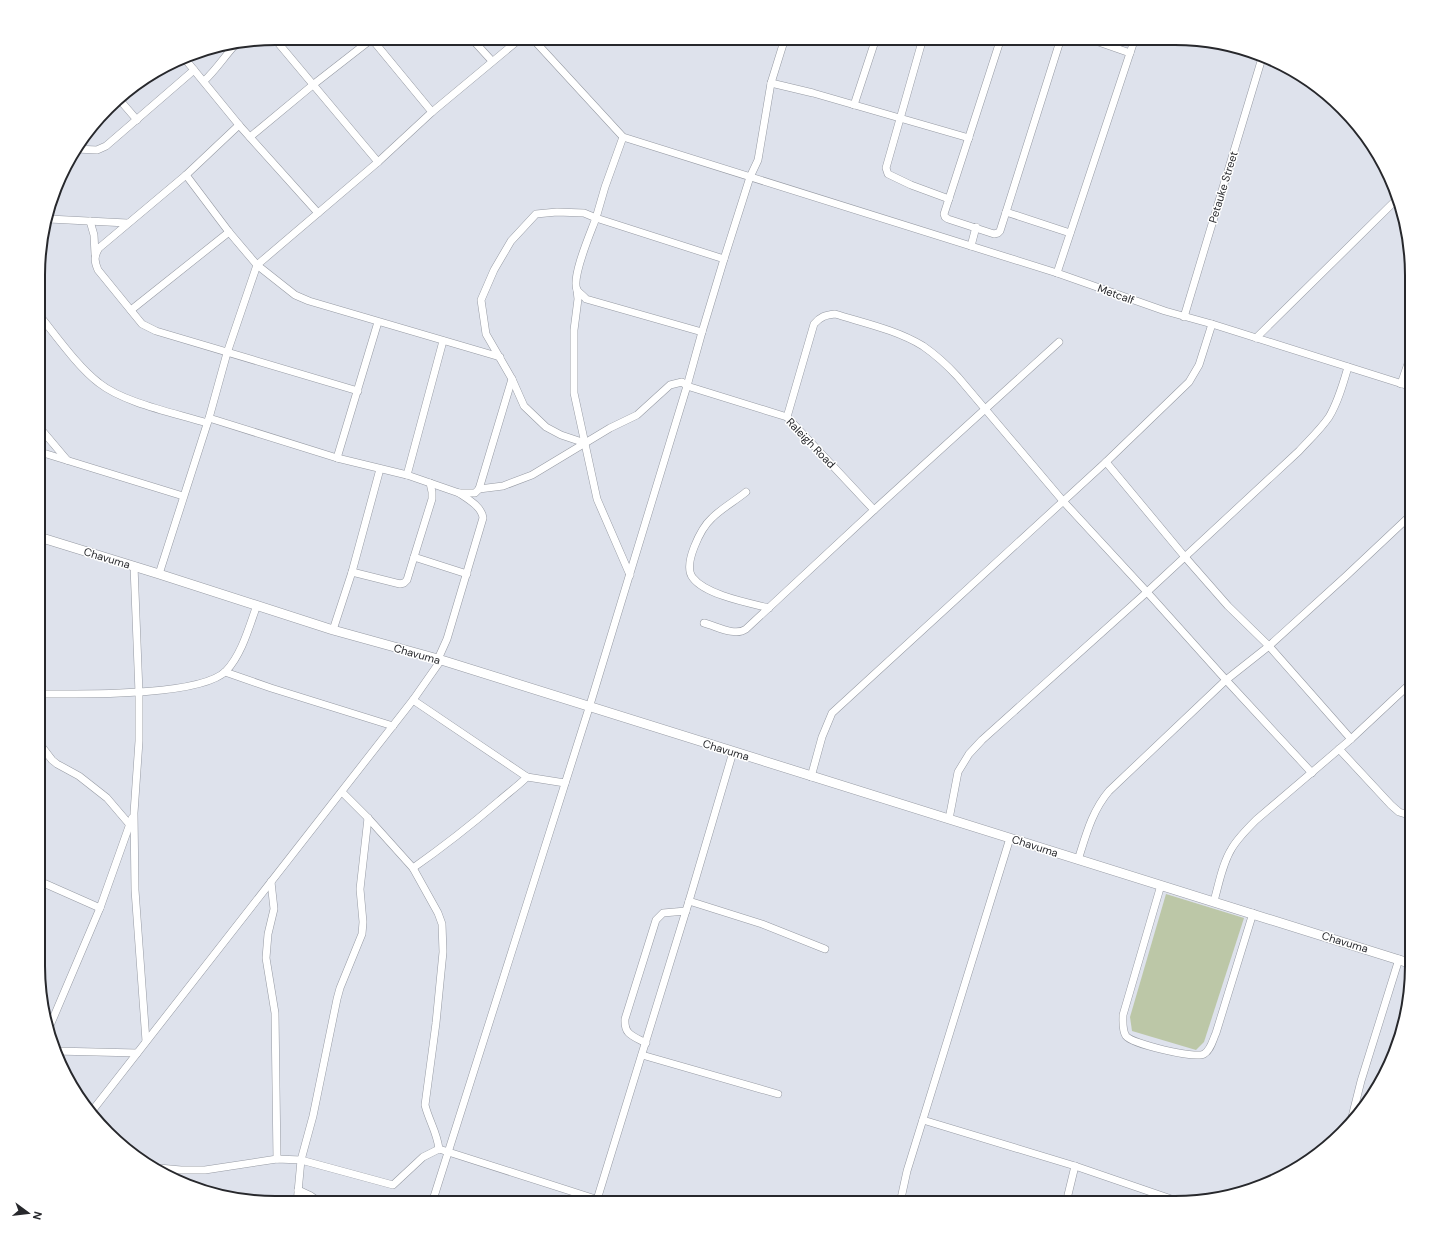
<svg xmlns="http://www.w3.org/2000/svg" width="1450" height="1241" font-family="'DM Sans',sans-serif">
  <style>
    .green { fill: #bcc7a7 }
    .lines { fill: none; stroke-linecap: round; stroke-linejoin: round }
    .minor-casing { stroke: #969aa3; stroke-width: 8 }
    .tertiary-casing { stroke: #969aa3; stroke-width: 10 }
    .minor { stroke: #fff; stroke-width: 7 }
    .tertiary { stroke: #fff; stroke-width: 9 }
    .labels { text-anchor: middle; stroke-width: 3; stroke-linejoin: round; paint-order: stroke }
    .street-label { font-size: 11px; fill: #27282c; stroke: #fff }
    .rim { fill: none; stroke: #27282c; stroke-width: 2 }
  </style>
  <rect width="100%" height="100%" fill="#dee2ec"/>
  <path class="green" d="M 1166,894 L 1244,918 L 1204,1042 L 1196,1050 L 1132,1031 L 1130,1017 Z"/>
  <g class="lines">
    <defs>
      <g id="minor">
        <path d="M 274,38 L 378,162"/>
        <path d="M 371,38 L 432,112"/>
        <path d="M 471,38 L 492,61"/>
        <path d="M 532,38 L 623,137 L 1057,273 L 1165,311 L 1212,324 L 1412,387"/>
        <path d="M 785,38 L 771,83 L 758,160 L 750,177 L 724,259 L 702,332 L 687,386 L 787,417 L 874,510"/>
        <path d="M 923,38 L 886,168 L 888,174 L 911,185 L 949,199"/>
        <path d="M 1001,38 L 944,214 L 945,217 L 948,219 L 994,234 L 998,233 L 1000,231 L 1061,38"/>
        <path d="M 1087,38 L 1130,53"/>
        <path d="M 185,59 L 239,125 L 318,213"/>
        <path d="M 204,81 C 216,70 224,57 235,45"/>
        <path d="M 771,83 L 813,93 L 969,138"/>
        <path d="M 118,98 L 137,120"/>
        <path d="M 854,105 L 876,38"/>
        <path d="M 239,125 L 186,175 L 99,248 C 94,256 94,261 98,270 L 142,324 L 156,331 L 358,391"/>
        <path d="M 250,137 L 314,84 L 373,38"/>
        <path d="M 623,137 L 605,187 L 596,218 L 724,259"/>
        <path d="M 76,149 L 97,150 L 106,146 L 194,70"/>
        <path d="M 1006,212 L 1070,233"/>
        <path d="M 49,219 L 127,223"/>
        <path d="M 90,221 L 94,235 L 95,254"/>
        <path d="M 971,246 L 976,227"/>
        <path d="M 1057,273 L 1135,38"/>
        <path d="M 577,290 L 578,299 L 574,330 L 574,393 L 597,499 L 630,575"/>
        <path d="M 131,310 L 229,232"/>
        <path d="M 40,316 C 57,337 78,367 99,383 C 124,403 175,413 207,423"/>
        <path d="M 1184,317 L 1262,58"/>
        <path d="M 1256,338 L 1396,200"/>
        <path d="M 500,357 L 309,301 L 295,295 L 257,265 L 378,162 L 432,112 L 521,38"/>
        <path d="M 1401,384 L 1412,352"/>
        <path d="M 787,417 L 814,324 C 820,317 825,315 835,314 C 864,323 897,330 923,346 C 936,355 947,365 958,377 L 1063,501 L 1147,592 L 1226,680 L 1312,773"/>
        <path d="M 209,418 L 337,458 L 407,475 L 459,493 L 475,493 L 479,489 L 512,379"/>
        <path d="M 40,428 L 67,460"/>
        <path d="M 585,443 L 561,435 L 546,427 L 524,406 L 512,379 L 486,334 L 481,300 L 494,270 L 511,241 L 536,214 L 557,212 L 584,213 L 596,218 C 591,232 571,277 577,290 C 579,293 584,296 586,299 L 702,332"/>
        <path d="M 40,452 L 183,496"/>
        <path d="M 337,458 L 378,322"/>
        <path d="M 1106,462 L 1185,557 L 1228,606 L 1269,646 L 1351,739"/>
        <path d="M 407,475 L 443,341"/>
        <path d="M 746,492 C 735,501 722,508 712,518 C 701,528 682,565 693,578 C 706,595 749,603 769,608"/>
        <path d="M 414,557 L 467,574"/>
        <path d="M 134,566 L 139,693 L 139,741 L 134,813 L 135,890 L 146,1041"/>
        <path d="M 352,572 L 400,584 L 404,583 L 407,580 L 414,557 L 432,499 L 432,492 L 430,483"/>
        <path d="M 159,574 L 209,418 L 227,353 L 257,265 L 229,232 L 186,175"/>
        <path d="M 704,623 C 716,626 735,637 746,629 L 874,510 L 1059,342"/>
        <path d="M 333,630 L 352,572 L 380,469"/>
        <path d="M 438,659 L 447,639 L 483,518 C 482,507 468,499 459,493"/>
        <path d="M 225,672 L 271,688 L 393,726"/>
        <path d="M 39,694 C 77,694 200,697 226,671 C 242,654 249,627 257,605"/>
        <path d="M 413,700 L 527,777 L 565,783"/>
        <path d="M 39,743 L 52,760 L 57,764 L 79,776 L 107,798 L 130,825"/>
        <path d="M 1339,749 L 1391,805 L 1399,812 L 1412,816"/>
        <path d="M 811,777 L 822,737 L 832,713 L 1106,462 L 1189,382 L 1199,365 L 1212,324"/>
        <path d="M 342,792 L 368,818 L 413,868 L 438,913 L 442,924 L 443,952 L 436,1023 L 425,1105 C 429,1121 437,1132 439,1149"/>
        <path d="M 949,819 L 958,772 L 969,754 L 982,740 L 1147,592 L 1299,451 C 1309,440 1320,430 1329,417 C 1338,402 1343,384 1348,367"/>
        <path d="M 1078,860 C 1086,835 1092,811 1109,791 L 1226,680 L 1269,646 L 1345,577 L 1412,514"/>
        <path d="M 413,868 C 443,847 471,825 499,801 C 508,793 518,786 527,777"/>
        <path d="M 39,881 L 100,908"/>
        <path d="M 271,882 L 274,909 L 268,934 L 266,958 L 275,1013 L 277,1159"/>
        <path d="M 1161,885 L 1123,1015 C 1123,1022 1122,1030 1126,1036 C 1132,1044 1195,1059 1204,1054 C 1211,1050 1213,1039 1216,1033 L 1253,913"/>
        <path d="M 689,901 L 762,924 L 825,949"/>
        <path d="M 1214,901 C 1219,884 1222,864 1232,848 C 1238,838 1247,829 1256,820 L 1351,739 L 1412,682"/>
        <path d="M 49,1028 L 100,908 L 132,818"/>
        <path d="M 646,1043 C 633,1036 624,1035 625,1019 L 656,920 L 663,913 L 686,911"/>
        <path d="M 55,1051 L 137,1053"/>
        <path d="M 642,1055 L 778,1094"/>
        <path d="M 92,1111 L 413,700 L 441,660"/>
        <path d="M 923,1120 L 1075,1166 L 1183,1203"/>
        <path d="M 1351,1121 L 1361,1081 L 1399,959"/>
        <path d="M 159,1168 L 181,1170 L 205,1170 L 277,1159 L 301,1160 L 393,1185 L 423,1157 L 439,1149 L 608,1203"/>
        <path d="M 298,1190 L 311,1196 L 321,1203"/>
        <path d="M 297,1203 L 301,1160 L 313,1116 L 337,999 L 340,988 L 362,934 L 363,922 L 360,889 L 368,818"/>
        <path d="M 432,1203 L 589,708 L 687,386 L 682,382 L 670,385 L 637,415 L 610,428 L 532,475 L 503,486 L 479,489"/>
        <path d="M 596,1203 L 689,901 L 733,752"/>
        <path d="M 900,1203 L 907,1171 L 1010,838"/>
        <path d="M 1066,1203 L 1075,1166"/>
      </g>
      <path id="tertiary" d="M 39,537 L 159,574 L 333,630 L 438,659 L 1412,964"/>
    </defs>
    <use href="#minor" class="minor-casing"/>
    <use href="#tertiary" class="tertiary-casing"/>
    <use href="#minor" class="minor"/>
    <use href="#tertiary" class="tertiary"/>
  </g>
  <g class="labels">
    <g class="street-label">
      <text transform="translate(1223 187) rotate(-73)" y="4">Petauke Street</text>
      <text transform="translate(1116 294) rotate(20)" y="4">Metcalf</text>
      <text transform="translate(811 443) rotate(46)" y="4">Raleigh Road</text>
      <text transform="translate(107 558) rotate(17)" y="4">Chavuma</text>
      <text transform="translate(417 654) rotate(16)" y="4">Chavuma</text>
      <text transform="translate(726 750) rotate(17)" y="4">Chavuma</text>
      <text transform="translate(1035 846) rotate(18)" y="4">Chavuma</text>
      <text transform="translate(1345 942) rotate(17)" y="4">Chavuma</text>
    </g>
  </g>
  <path d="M0 0H1450V1241H0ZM275 45H1175A230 230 0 0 1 1405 275V966A230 230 0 0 1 1175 1196H275A230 230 0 0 1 45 966V275A230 230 0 0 1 275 45Z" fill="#fff" fill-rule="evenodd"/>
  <path class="rim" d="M275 45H1175A230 230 0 0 1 1405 275V966A230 230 0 0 1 1175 1196H275A230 230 0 0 1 45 966V275A230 230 0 0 1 275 45Z"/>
  <g transform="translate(28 1213) rotate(105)" stroke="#ffffff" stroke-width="3" paint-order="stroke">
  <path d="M0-3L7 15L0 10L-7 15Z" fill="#27282c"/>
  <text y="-6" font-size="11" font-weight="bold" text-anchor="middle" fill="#27282c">N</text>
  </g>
</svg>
